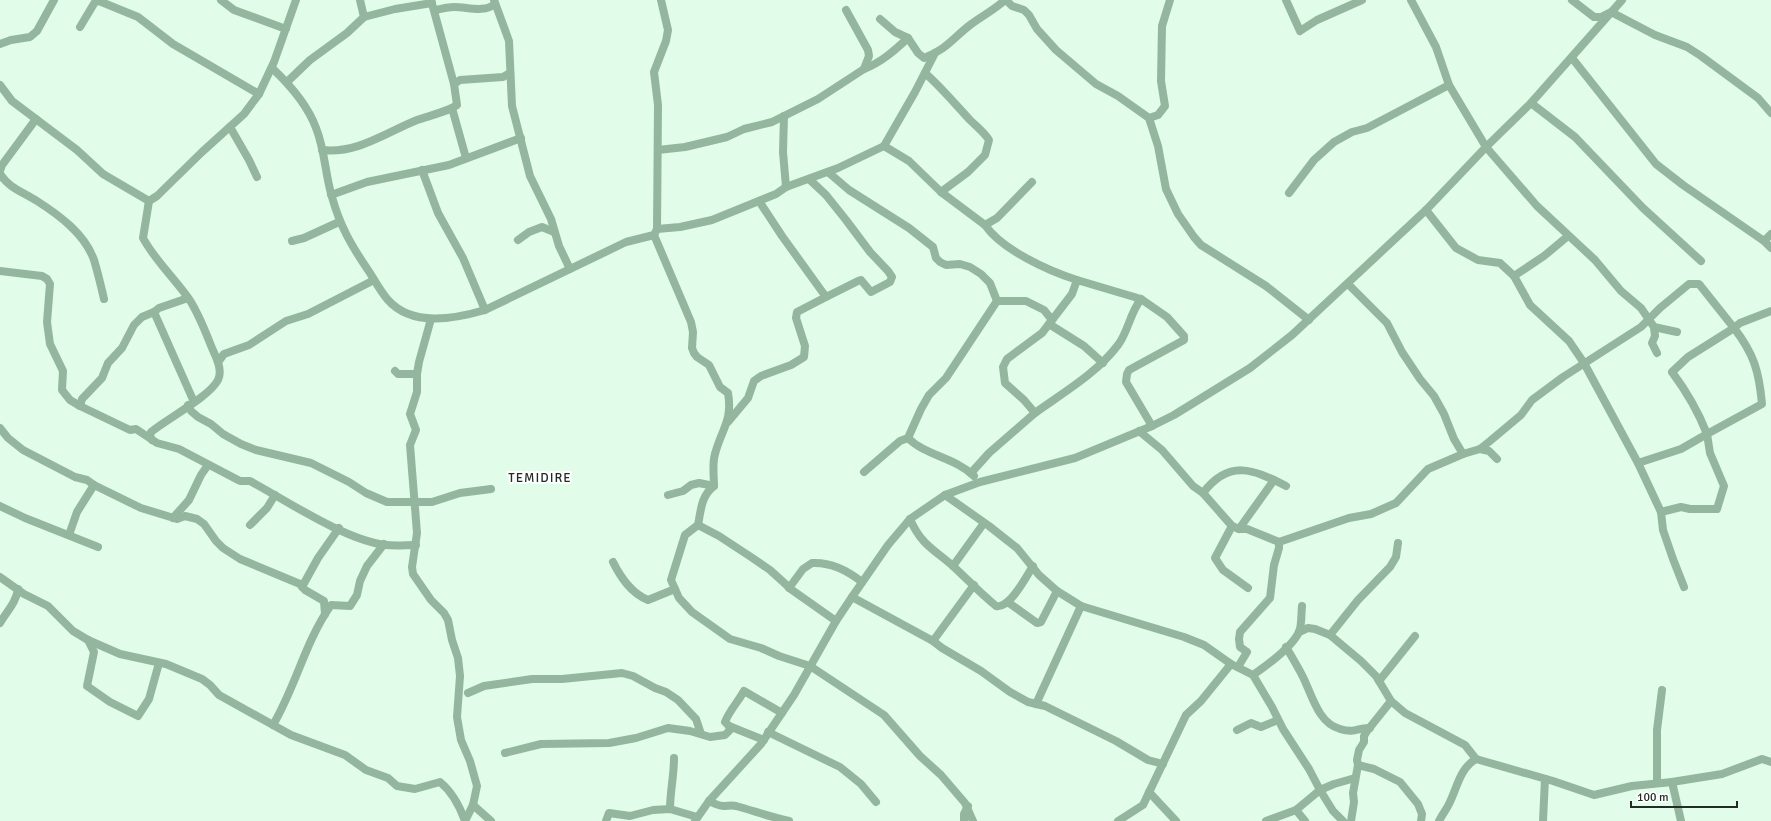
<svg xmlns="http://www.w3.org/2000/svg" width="1771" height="821" font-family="Signika,sans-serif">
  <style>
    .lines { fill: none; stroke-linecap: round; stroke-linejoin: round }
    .street { stroke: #94b69e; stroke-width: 8 }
    .labels { text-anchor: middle; stroke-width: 4; stroke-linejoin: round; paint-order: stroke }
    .quarter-label { font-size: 13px; letter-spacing: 1px; fill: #222c25; stroke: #fff }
  </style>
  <rect width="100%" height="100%" fill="#e1fce9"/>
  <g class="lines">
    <g class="street">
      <path d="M 221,0 L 234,10 L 286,29"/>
      <path d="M 360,0 L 364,17"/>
      <path d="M 494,0 L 509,41 L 512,106 L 530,176 L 551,219 L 559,246 L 570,269"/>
      <path d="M 1006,0 L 1012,6 L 1024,10 L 1029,15 L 1037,29 L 1056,50 L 1096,84 L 1118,96 L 1149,118 L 1158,146 L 1166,189 L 1178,214 L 1194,237 L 1201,245 L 1266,286 L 1309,320"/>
      <path d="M 1286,0 L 1300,31 L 1317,20 L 1362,0"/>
      <path d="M 1411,0 L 1436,47 L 1449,85 L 1486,147 L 1537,206 L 1595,260 L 1621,291 L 1641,308 L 1654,327 L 1677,332"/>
      <path d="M 1572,0 L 1594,17 L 1601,17 L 1611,12 L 1655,35 L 1687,47 L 1701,56 L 1758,98 L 1771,113"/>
      <path d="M 435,10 C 441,9 448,7 454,7 C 468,7 484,13 495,4"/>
      <path d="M 880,19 L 895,32 L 908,38 L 918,53 L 924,58 C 947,49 952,39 970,25 C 982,16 994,10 1005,0"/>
      <path d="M 80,27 L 95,2 L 99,1 L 138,17 L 173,44 L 259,94"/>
      <path d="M 0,44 L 11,40 L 30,37 L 37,31 L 54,0"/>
      <path d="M 1572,58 L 1656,164 L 1683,185 L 1764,241 L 1771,248"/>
      <path d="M 272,68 C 289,84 308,106 316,128 C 325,150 325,174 332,197 C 340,226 351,245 368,270 C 374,279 380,291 388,300 C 412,327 454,319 485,310 L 626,242 L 654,235 L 657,229 L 680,227 L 712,220 L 776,194 L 786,187 L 838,168 L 884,146 L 915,92 L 935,53"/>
      <path d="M 864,69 C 882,62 895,50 908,38"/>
      <path d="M 925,73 C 941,87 955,104 970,120 C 977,127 984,132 989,140 L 985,155 L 968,172 L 941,192"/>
      <path d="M 287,82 L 310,60 L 347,33 L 364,17 L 395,9 L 432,3"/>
      <path d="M 454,84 L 460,80 L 503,77 L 510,73"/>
      <path d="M 0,85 L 12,101 L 77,150 L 103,174 L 149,201"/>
      <path d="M 1531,103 L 1575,137 L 1643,208 L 1701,261"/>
      <path d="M 452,108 L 466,158"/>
      <path d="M 784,116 L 783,152 L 786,187"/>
      <path d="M 1149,118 L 1158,115 L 1165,106 L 1161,81 L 1162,26 L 1170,0"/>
      <path d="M 230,127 L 249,160 L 257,177"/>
      <path d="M 884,146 L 909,161 L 941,192 L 985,225 L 997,218 L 1032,182"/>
      <path d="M 322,150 C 357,154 385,133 417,120 C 429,116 441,113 452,108 L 457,105 L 454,84 L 431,0"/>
      <path d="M 658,150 L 685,147 L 727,137 L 744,129 L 772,122 L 818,99 L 864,69 L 869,56 L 868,50 L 846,10"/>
      <path d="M 422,170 L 438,213 L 463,258 L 485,310"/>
      <path d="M 0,171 L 2,165 L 36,119"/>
      <path d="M 828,172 L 849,190 L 909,228 L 933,247 L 936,258 L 940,262 L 946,265 L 960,264 L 970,267 L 981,274 L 990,283 L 997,301 L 946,378 L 929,395 L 921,409 L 908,438 L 900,441 L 864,472"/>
      <path d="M 0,174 C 9,188 23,192 37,201 C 59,215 85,234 94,260 C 98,273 101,286 104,299"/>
      <path d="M 1289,193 L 1314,160 L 1334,142 L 1352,132 L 1367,128 L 1449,85"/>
      <path d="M 331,195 L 367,182 L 449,165 L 521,138"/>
      <path d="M 759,201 L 782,236 L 826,297 L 858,281 L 861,280 L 871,292 L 890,282 L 892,277 L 888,271 L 870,252 L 846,220 L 826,195 L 809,179"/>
      <path d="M 1426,210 L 1456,248 L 1478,260 L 1500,263 L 1514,276"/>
      <path d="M 985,225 C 1002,250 1049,271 1077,280"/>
      <path d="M 657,229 L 658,105 L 654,72 L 666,41 L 668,30 L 661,0"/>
      <path d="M 654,235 L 691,322 L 693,332 L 692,348 L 694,353 L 697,357 L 709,365 L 720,387 L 728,393 C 733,421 721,430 715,454 C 712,464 714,476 714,486 C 701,496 701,510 698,525 L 685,535 L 671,580 L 679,598 L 692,612 L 730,639 L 761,648 L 779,656 L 810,666 L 884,715 L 920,756 L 941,775 L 965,803 L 973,821"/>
      <path d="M 1568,236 L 1544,256 L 1514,276 L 1530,305 L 1569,341 L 1584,363 L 1638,463 L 1661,512 L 1663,530 L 1673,559 L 1684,587"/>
      <path d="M 518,240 L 529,232 L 542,227 L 554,232"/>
      <path d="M 292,241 L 304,238 L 339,222"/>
      <path d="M 1764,241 L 1771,234"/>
      <path d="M 0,271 L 42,276 L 47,279 L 50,284 L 47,322 L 50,344 L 63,371 L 62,390 L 70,400 L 80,406 L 130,430 L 136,429 L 157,443 L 179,449 L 240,481 L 250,481 C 287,501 345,540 386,545 C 396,546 406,545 416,545"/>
      <path d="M 997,301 L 1026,301 L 1044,310 L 1052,320"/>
      <path d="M 154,312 L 194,402"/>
      <path d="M 431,319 L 419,362 L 417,374 L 417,392 L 410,414 L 416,430 L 410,445 L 417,533 L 412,567 L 413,574 L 431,600 L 444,613 L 448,620 L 452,640 L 458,658 L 460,676 L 457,717 L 461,740 L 470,761 L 477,786 L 473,805 L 465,821"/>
      <path d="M 1049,324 L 1084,346 L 1103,363"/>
      <path d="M 1654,327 L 1655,336 L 1652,343 L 1657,353"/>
      <path d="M 218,362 L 224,354 L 249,345 L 286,321 L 308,314 L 374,280"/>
      <path d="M 395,371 L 398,374 L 417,374"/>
      <path d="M 188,405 L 191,411 L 198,417 L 211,424 L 223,434 L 241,444 L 256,450 L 311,463 L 349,482 L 366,493 L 387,502 L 432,502 L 460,493 L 491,489"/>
      <path d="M 80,406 L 82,399 L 102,378 L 108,363 L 122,348 L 134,325 L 142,317 L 154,312 L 159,308 L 188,298"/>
      <path d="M 1035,413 C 1064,392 1096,374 1118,345 C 1128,332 1130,313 1141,299 L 1167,317 L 1184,336 L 1184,340 L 1129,370 L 1127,374 L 1126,382 L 1152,426"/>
      <path d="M 728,422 L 748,398 L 754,381 L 761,376 L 791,365 L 804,357 L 805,346 L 796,318 L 797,312 L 826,297"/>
      <path d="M 0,428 L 8,438 L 23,450 L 75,477 L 87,480 L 94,485 L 141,508 L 177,519 L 185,516 L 197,519 L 204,524 L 216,541 L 223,548 L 240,559 L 300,584 L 305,590 L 324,601 L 325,614"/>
      <path d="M 1139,431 L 1162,450 L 1193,486 L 1203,493 L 1232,526 L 1239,529 L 1247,529 L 1279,542 L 1349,518 L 1371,514 L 1396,503 L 1428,469 L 1463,454 L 1454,439 L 1444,414 L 1434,396 L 1420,379 L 1402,352 L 1387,323 L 1348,284"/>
      <path d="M 908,438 C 926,456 954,457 974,476"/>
      <path d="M 152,440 L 150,437 L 151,432 C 168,418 209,397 218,380 C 223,370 216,357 212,348 C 205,331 199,314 189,299 C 175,279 154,259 143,238 L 149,201 L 157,196 L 202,152 L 244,114 L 259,94 L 274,62 L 296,0"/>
      <path d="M 1480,449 L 1489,451 L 1497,459"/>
      <path d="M 1463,454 L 1480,449 L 1490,441 L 1521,415 L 1532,400 L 1563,377 L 1641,327 L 1660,308 L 1689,284 L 1699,284 L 1734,328 L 1688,357 L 1672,372 C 1687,392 1698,411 1707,434 L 1681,449 L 1638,463"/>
      <path d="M 971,473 L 989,453 L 1035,413 L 1024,400 L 1005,383 L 1003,367 L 1007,359 L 1042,333 L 1049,324 L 1072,294 L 1077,280 L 1141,299"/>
      <path d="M 1203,493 C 1229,459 1253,469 1286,486"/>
      <path d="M 668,495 L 683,491 L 691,485 L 699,483 L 714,486"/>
      <path d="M 945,495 L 989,526 L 1017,548 L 1039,575 L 1057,591 L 1081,606 L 1184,637 L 1204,645 L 1231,664 L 1253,675 L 1272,707 L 1283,729 L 1309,769 L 1320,790 L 1334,784 L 1355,778"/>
      <path d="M 0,506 L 25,518 L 98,547"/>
      <path d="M 1661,512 L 1681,507 L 1690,509 L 1717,509 L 1724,486 L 1710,453 L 1707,434 L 1762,404 C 1759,371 1754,354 1734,328 L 1740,323 L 1771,311"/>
      <path d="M 173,518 L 189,500 L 201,475 L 208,465"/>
      <path d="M 910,519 C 921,545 935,550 954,567 C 968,580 981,594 996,606 C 1010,609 1026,577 1033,566"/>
      <path d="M 250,525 L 267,508 L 275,495"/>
      <path d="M 698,525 L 719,536 L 751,557 L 770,570 L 792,590 L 836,621"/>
      <path d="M 1232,526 L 1215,558 L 1223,570 L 1248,588"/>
      <path d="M 1239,529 L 1274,480"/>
      <path d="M 69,535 L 77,512 L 94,485"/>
      <path d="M 613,562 C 621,578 631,593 648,600 L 675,589"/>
      <path d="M 953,566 L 984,523"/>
      <path d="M 0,577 L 24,594 L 48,606 L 73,631 L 88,640 L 120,654 L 166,664 L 202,679 L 210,685 L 219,695 L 291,735 L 345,755 L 366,770 L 388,778 L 397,786 L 415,789 L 440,782 C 451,791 460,807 465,821"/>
      <path d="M 302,587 L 318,558 L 339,528"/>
      <path d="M 789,588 L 803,569 L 812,563 C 831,562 847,570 862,582"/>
      <path d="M 852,597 L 933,641 L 942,648 L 981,671 L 1010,692 L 1028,702 L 1045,706 L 1116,741 L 1148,760 L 1163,764"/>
      <path d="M 1009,603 L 1037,623 L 1041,622 L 1057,591"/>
      <path d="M 0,623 C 7,611 16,603 18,589"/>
      <path d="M 1299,632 L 1308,628 L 1315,629 L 1330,635 L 1361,661 L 1376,676 L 1391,701 L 1405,713 L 1465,745 L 1476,759 L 1553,781 L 1594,795 L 1632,786 L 1672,782 L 1681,821"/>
      <path d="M 1330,635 L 1358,600 L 1390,567 L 1396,557 L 1398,543"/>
      <path d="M 88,640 L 94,652 L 87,686 L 110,702 L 138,716 L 149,699 L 159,663"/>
      <path d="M 933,641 L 974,585"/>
      <path d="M 1286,647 C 1292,657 1298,667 1303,677 C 1312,695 1318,723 1340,729 C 1356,734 1358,727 1370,728"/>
      <path d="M 1238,667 L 1247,652 L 1240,647 L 1239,639 L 1240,632 L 1270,598 L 1274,565 L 1279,548 L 1279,542"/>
      <path d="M 1253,675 C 1266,666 1292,647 1299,632 C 1302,625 1301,614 1302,606"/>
      <path d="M 1379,681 L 1415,636"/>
      <path d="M 468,693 L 484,686 L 532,679 L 562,679 L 622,673 L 633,676 L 655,688 L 666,692 L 678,700 L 696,719 L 701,734"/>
      <path d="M 1036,704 L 1081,606"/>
      <path d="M 273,725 C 296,686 305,642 331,605 L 350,606 L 357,595 L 360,581 L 367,566 L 384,544"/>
      <path d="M 1237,730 L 1251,723 L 1261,727 L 1278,720"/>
      <path d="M 768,732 L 840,767 L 861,784 L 876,802"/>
      <path d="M 764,740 L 729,726 L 725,722 C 729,711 738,702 744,691 L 782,713"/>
      <path d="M 505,753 L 541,744 L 609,743 L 636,738 L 668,728 L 690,731 L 710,737 L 725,735 L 730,730 L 729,726"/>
      <path d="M 1358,765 L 1374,769 L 1400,782 L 1418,804 L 1422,814 L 1421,821"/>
      <path d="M 1672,782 L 1722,774 L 1762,759 L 1771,762"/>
      <path d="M 1657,783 L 1657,730 L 1662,690"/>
      <path d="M 1149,792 L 1176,821"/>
      <path d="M 709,801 C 713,803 719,806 723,806 C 728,806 732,805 736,806 C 754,811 771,817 789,821"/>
      <path d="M 473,805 L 491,821"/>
      <path d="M 670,809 C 670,792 674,776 674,758"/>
      <path d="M 1296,810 L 1305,821"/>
      <path d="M 606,821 L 609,813 L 630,816 L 653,810 L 670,809 L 697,817"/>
      <path d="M 695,821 L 709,801 L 761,744 L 794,695 L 836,621 L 852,597 L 888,545 L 910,519 L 945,495 L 980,482 L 1075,458 L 1152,426 L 1174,415 L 1250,368 L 1292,335 L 1426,210 L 1486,147 L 1531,103 L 1622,0"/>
      <path d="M 964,821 L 964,814 L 968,806"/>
      <path d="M 1118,821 L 1143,805 L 1186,715 L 1201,701 L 1231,664"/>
      <path d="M 1266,821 L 1296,810 L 1320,790 L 1333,811 L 1343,821"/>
      <path d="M 1351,821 L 1354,802 L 1353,793 L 1358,765 L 1357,760 L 1359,750 L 1364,742 L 1364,736 L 1367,731 L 1391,701"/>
      <path d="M 1439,821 C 1442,815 1446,810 1449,804 C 1457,788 1460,768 1476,759"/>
      <path d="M 1543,821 L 1545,779"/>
    </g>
  </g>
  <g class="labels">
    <g class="quarter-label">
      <text x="540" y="482">TEMIDIRE</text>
    </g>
  </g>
  <path d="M1631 801v6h106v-6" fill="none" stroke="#222c25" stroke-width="2"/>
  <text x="1637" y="801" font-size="12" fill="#222c25" stroke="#ffffff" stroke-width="3" paint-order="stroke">100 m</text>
</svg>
